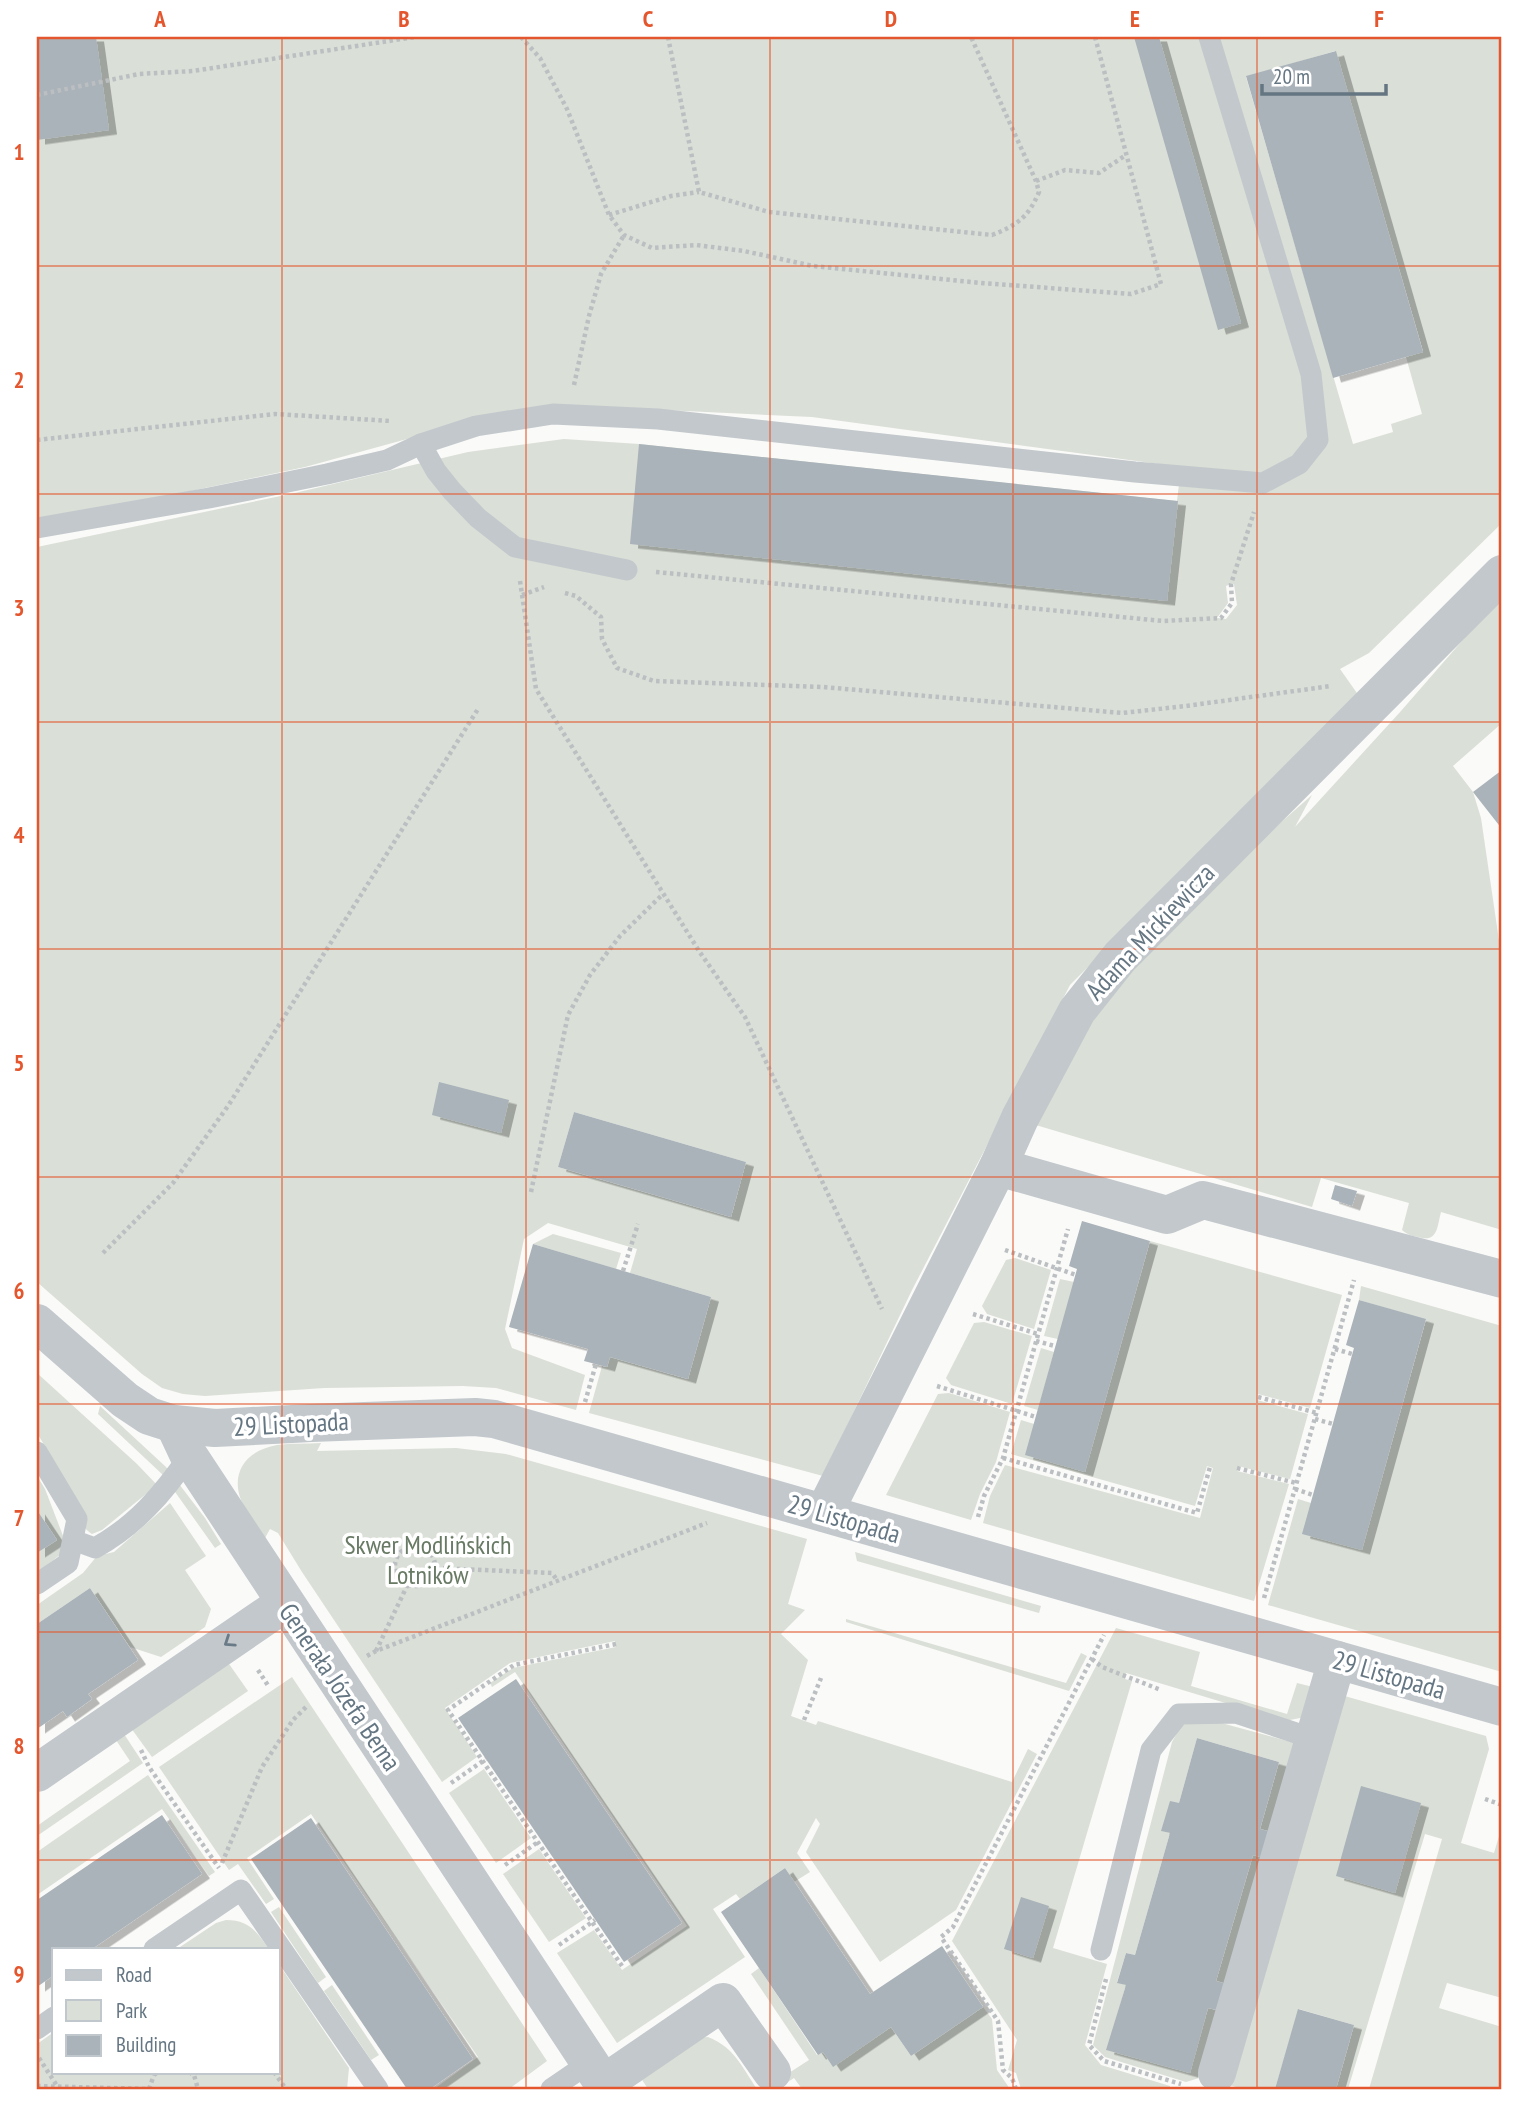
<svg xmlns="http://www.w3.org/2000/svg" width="1539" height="2126" font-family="'PT Sans Narrow',sans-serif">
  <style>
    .green { fill: #dadfd7; fill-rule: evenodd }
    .building { fill: #aab3b9; filter: url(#shadow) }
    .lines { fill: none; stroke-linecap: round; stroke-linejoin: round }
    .path { stroke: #bbbfc2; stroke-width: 4.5; stroke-dasharray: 3.5 3.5; stroke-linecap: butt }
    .lane { stroke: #c3c8cc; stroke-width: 21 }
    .street { stroke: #c3c8cc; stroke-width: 38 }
    .oneway { stroke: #6a7a87 }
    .grid { fill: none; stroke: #e4572e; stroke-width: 2; stroke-opacity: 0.55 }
    .labels { text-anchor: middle; stroke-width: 7; stroke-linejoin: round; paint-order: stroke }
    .street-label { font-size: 26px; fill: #657683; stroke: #fff }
    .park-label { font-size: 26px; fill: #687a64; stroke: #fff }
    .neatline { fill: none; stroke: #e4572e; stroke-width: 2.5 }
    .grid-label { font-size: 23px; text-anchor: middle; font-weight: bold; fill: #e4572e }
  </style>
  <defs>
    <filter id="shadow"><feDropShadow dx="8" dy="4.5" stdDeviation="0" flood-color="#0004"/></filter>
  </defs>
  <rect width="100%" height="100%" fill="#fafaf8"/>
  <g class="green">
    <path d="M 37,37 L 1502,37 L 1502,523 L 1369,653 L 1340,669 L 1359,696 L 1070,985 L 912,1290 L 823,1476 L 589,1413 L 602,1366 L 607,1367 L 610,1357 L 688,1379 L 711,1297 L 630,1273 L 637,1249 L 548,1223 L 524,1239 L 505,1329 L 512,1348 L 585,1375 L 576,1410 L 496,1388 L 463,1386 L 324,1388 L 205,1396 L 183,1394 L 162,1388 L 142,1374 L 37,1282 L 37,547 L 295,493 L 468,452 L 564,439 L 639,444 L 1177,501 L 1181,467 L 812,417 L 643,409 L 458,425 L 305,467 L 129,504 L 37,520 ZM 1335,51 L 1423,351 L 1406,357 L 1422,414 L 1391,424 L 1393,432 L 1353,444 L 1246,77 ZM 1231,584 L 1234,584 L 1237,605 L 1226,619 L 1217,618 L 1228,603 L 1226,586 ZM 574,1112 L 746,1162 L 731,1217 L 558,1167 Z"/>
    <path d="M 1502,595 L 1502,723 L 1453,766 L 1473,792 L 1481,818 L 1501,954 L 1502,954 L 1502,1230 L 1441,1212 C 1437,1227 1438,1243 1418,1237 C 1411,1236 1407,1234 1402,1230 L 1409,1203 L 1321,1178 L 1312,1207 L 1029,1123 L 1131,954 L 1312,795 L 1295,827 L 1401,711 Z"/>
    <path d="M 553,1234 L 621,1253 L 616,1269 L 533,1244 Z"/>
    <path d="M 1150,1241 L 1342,1295 L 1310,1408 L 1258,1394 L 1257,1400 L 1308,1414 L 1290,1479 L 1238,1466 L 1237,1471 L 1289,1484 L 1254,1601 L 983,1523 L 990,1496 L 1005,1465 L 1200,1518 L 1213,1468 L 1207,1466 L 1195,1506 L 1011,1454 L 1021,1420 L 1034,1424 L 1085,1471 Z"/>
    <path d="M 1015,1258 L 1051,1270 L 1034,1329 L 987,1314 L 982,1306 L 1006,1260 Z"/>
    <path d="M 1060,1279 L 1074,1282 L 1058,1339 L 1044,1336 Z"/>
    <path d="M 1361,1286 L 1502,1326 L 1502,1672 L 1268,1605 L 1298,1499 L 1311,1503 L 1362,1549 L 1426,1320 L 1359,1300 Z"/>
    <path d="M 984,1322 L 1032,1336 L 1012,1404 L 951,1385 L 946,1378 L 974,1323 Z"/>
    <path d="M 1041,1348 L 1054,1352 L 1038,1410 L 1024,1406 Z"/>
    <path d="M 37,1373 L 137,1464 L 157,1485 L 102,1530 L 92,1534 C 82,1528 81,1520 82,1508 L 37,1433 Z"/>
    <path d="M 949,1393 L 1010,1412 L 996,1462 L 980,1494 L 971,1520 L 886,1495 L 938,1394 Z"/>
    <path d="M 100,1406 L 166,1467 L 205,1518 L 221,1544 L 215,1548 L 163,1475 L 98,1414 Z"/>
    <path d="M 321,1443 L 317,1451 L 456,1448 L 506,1454 L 807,1539 L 788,1604 L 805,1610 L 781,1634 L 808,1660 L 791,1716 L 816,1725 L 818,1721 L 1012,1782 L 1028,1749 L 1037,1754 L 956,1910 L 880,1962 L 806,1852 L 820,1824 L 816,1818 L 797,1853 L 810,1872 L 794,1882 L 785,1868 L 740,1899 L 736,1894 L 713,1909 L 745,1957 L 617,2043 L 557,1953 L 594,1930 L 622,1970 L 687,1926 L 515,1672 L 492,1687 L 490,1683 L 513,1668 L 616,1647 L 615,1641 L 510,1663 L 445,1708 L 477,1757 L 442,1782 L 302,1572 L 278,1533 L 270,1529 L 265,1538 C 257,1526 247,1514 241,1500 C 230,1471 248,1450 277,1445 C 291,1443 307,1444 321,1443 Z"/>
    <path d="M 37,1476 L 45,1489 L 65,1541 L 61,1554 L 37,1573 L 37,1553 L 57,1540 L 37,1510 Z"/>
    <path d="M 170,1503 L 206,1556 L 185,1570 L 211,1609 L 205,1627 L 161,1657 L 130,1647 L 90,1588 L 37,1624 L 37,1605 L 83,1573 L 97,1556 L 114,1552 Z"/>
    <path d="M 855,1552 L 1041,1606 L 1039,1613 L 857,1561 Z"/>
    <path d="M 846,1619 L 1066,1683 L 1081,1653 L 1087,1656 L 1069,1691 L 846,1622 Z"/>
    <path d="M 1116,1628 L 1200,1652 L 1191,1686 L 1287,1714 L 1297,1683 L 1313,1687 L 1310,1716 L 1285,1721 L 1126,1673 L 1125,1679 L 1132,1681 L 1053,1948 L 1107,1964 L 1085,2045 L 1101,2065 L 1170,2086 L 1170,2089 L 1021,2089 L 1016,2073 L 1008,2070 L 1017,2040 L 952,1941 Z"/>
    <path d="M 229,1664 L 248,1691 L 152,1757 L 131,1728 Z"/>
    <path d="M 292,1677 L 547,2061 L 509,2089 L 434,2089 L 478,2057 L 311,1814 L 247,1858 L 274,1899 L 266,1904 L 238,1864 L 229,1870 L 159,1767 Z"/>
    <path d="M 1341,1695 L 1486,1736 L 1489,1749 L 1461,1843 L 1494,1853 L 1502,1826 L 1502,1998 L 1447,1983 L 1439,2008 L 1502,2027 L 1502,2089 L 1369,2089 L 1442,1839 L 1425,1834 L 1348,2089 L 1336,2089 L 1354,2025 L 1299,2009 L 1275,2089 L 1244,2089 L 1229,2085 Z"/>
    <path d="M 1203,1718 L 1302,1745 L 1275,1833 L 1260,1829 L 1279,1762 L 1197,1738 L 1179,1803 L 1162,1831 L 1170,1833 L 1135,1955 L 1126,1953 L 1117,1982 L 1126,1985 L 1107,2050 L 1189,2072 L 1208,2008 L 1224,2012 L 1199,2078 L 1186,2082 L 1105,2057 L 1093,2045 L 1172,1742 L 1182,1724 Z"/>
    <path d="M 124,1734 L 143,1763 L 37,1836 L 37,1826 L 130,1761 L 116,1740 Z"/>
    <path d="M 484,1769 L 531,1838 L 496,1863 L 449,1793 Z"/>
    <path d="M 148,1775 L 215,1872 L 209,1876 L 162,1809 L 37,1895 L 37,1852 Z"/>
    <path d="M 539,1849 L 586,1918 L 549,1942 L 503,1874 Z"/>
    <path d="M 1253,1855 L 1267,1859 L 1230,1985 L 1216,1981 Z"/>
    <path d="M 279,1907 L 326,1977 L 318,1983 L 271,1912 Z"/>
    <path d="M 226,1920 C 249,1920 257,1932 269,1949 L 177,1949 L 216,1923 Z"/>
    <path d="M 278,1963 L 349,2068 L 347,2089 L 37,2089 L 37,2044 L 54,2032 L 54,2072 L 278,2072 Z"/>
    <path d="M 759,1968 L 817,2055 L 823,2052 L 833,2066 L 891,2027 L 911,2056 L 983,2007 L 992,2019 L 997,2070 L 1010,2089 L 802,2089 L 794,2078 L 777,2089 L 764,2089 L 809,2060 L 751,1974 Z"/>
    <path d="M 332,1985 L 379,2055 L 371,2060 L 324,1991 Z"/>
    <path d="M 708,2037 C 734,2047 742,2067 757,2089 L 648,2089 L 639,2075 L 693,2038 Z"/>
  </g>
  <g class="building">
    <path d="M 37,37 L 96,37 L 109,130 L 37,140 Z"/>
    <path d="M 1134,37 L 1159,37 L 1241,323 L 1218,330 Z"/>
    <path d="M 1336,51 L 1423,352 L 1333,378 L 1246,76 Z"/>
    <path d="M 639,444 L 1178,501 L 1167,601 L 630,544 Z"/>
    <path d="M 1502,770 L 1502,829 L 1473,792 Z"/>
    <path d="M 439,1082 L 509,1100 L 501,1133 L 432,1115 Z"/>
    <path d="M 574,1112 L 746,1162 L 731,1217 L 558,1167 Z"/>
    <path d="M 1335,1185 L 1357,1191 L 1352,1206 L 1331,1199 Z"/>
    <path d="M 1082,1221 L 1150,1241 L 1085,1472 L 1025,1455 L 1077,1269 L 1069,1266 Z"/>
    <path d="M 533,1244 L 711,1297 L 688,1379 L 610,1357 L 607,1367 L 584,1361 L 588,1349 L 509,1327 Z"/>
    <path d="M 1359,1300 L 1426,1319 L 1362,1550 L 1302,1534 L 1354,1348 L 1346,1345 Z"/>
    <path d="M 37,1510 L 57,1540 L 37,1553 Z"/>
    <path d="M 90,1588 L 138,1660 L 88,1694 L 92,1699 L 67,1717 L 63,1711 L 37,1729 L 37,1624 Z"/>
    <path d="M 516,1679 L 682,1923 L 624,1962 L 458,1718 Z"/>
    <path d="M 1197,1738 L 1279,1762 L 1260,1829 L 1275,1833 L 1267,1859 L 1253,1855 L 1216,1981 L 1230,1985 L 1222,2011 L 1208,2008 L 1190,2073 L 1106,2050 L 1126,1985 L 1117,1983 L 1126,1953 L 1135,1955 L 1170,1833 L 1161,1831 L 1170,1801 L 1179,1803 Z"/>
    <path d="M 1361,1786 L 1421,1803 L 1395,1893 L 1336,1876 Z"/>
    <path d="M 162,1815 L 202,1874 L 92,1949 L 54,1949 L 54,1975 L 37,1987 L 37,1900 Z"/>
    <path d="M 311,1818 L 473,2059 L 430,2089 L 407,2089 L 251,1859 Z"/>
    <path d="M 785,1868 L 870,1994 L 942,1946 L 983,2007 L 911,2056 L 891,2027 L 833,2067 L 823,2052 L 818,2055 L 721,1912 Z"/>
    <path d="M 1021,1897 L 1049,1906 L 1033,1958 L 1004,1949 Z"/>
    <path d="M 1298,2009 L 1354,2025 L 1336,2089 L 1275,2089 Z"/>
  </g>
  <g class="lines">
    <g class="path">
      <path d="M 521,37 L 540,58 L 567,109 L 609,215 L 624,235 L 652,248 L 696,245 L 744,251 L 813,266 L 981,283 L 1131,294 L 1161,284 L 1095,37"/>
      <path d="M 668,37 L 699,192 L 769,212 L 992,235 C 1017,225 1028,218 1039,192 L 1036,181 L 971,37"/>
      <path d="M 37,95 L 139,74 L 193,71 L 415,37"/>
      <path d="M 1036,181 L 1065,170 L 1099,173 L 1126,155"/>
      <path d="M 609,215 L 671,196 L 699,192"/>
      <path d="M 574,385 L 589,316 L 601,274 L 624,235"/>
      <path d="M 37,440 L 275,414 L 391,421"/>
      <path d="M 656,572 L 1163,621 L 1221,618 L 1232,603 L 1231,584 L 1254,512"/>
      <path d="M 520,581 L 536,689 L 699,951 L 745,1017 L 882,1309"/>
      <path d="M 565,593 L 576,596 L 601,617 L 602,639 L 617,668 L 654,681 L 823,687 L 1122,713 L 1186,706 L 1331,686"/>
      <path d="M 522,595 L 544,587"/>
      <path d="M 531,1192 L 568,1015 L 590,975 L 620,936 L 663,894"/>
      <path d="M 1005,1250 L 1076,1275"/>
      <path d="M 103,1253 L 173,1183 L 228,1106 L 478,709"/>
      <path d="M 623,1271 L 638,1224"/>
      <path d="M 973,1314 L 1038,1334"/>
      <path d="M 1036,1341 L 1055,1346"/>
      <path d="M 1335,1349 L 1352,1354"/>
      <path d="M 937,1386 L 1036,1417"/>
      <path d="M 1258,1397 L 1317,1413"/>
      <path d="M 585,1402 L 596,1364"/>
      <path d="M 1315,1419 L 1333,1424"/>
      <path d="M 1003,1458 L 1197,1513 L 1210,1467"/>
      <path d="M 1237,1468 L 1296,1483"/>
      <path d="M 1295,1489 L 1313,1495"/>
      <path d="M 978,1517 L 984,1496 L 1003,1458 L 1068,1229"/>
      <circle cx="415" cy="1566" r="20"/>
      <path d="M 436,1568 L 552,1573 L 557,1580"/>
      <path d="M 1264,1598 L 1354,1280"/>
      <path d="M 616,1644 L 514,1665 L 448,1710 L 622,1966"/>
      <path d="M 376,1651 L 407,1586"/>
      <path d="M 367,1656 L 376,1651 L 707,1523"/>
      <path d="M 1092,1659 L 1102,1667 L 1161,1690"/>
      <path d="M 258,1670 L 269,1687"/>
      <path d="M 804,1720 L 821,1678"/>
      <path d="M 141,1750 L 149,1767 L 219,1868"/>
      <path d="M 451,1783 L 486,1759"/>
      <path d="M 1485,1799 L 1502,1805"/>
      <path d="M 222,1863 L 262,1767 L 293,1720 L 307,1706"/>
      <path d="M 505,1865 L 538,1842"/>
      <path d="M 559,1945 L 595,1920"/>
      <path d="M 1106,1979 L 1089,2045 L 1104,2061 L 1181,2084"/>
      <path d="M 39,2058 L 59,2089"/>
      <path d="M 189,2072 L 194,2075 L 198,2089"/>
      <path d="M 274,2072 L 286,2089"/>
      <path d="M 37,2086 L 149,2089"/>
      <path d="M 149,2089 L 154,2075 L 158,2072"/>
      <path d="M 1016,2089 L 1012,2078 L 1003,2070 L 998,2021 L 941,1937 L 953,1927 L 1104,1635"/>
    </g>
    <g class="lane">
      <path d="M 421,444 L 436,471 L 452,491 L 478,518 L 515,547 L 627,570"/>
      <path d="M 37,528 L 209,498 L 327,474 L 387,460 L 421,444 L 476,426 L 553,414 L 658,419 L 1135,472 L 1263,483 L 1299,464 L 1318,440 L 1311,374 L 1209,37"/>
      <path d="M 37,1452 L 77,1519 L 68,1563 L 37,1584"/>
      <path d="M 73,1540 L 95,1548 C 135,1526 163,1494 189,1456"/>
      <path d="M 154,1949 L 241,1890 L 378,2089"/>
      <path d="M 1101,1950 L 1151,1750 L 1179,1714 L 1236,1713 L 1314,1739"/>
      <path d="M 37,2029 L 54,2017"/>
      <path d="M 551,2089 L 589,2063"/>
    </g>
    <g class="street">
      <path d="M 998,1167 L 1167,1215 L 1203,1200 L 1502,1279"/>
      <path d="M 37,1323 L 125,1400 L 149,1416 L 174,1424 L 215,1428 L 311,1423 L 475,1417 L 494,1419 L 1502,1707"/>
      <path d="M 174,1424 L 189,1456 L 607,2089"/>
      <path d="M 824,1513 L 998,1167 L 1020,1118 L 1077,1011 L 1120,957 L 1502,574"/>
      <path d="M 37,1773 L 285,1603"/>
      <path d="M 1217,2073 L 1337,1660"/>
      <path d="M 603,2084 L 723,2002 L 772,2072"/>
    </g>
  </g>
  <defs><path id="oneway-chevron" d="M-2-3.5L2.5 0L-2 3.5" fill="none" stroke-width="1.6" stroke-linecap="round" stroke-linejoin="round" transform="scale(1.75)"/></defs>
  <use class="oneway" href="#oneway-chevron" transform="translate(229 1642) rotate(146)"/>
  <path class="grid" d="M 282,37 L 282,2089M 526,37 L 526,2089M 770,37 L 770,2089M 1013,37 L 1013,2089M 1257,37 L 1257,2089M 37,266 L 1502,266M 37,494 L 1502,494M 37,722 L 1502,722M 37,949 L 1502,949M 37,1177 L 1502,1177M 37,1404 L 1502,1404M 37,1632 L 1502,1632M 37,1860 L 1502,1860"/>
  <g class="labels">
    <g class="street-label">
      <text transform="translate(1150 932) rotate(-47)" y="9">Adama Mickiewicza</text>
      <text transform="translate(291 1424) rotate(-3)" y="9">29 Listopada</text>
      <text transform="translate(844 1519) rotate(16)" y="9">29 Listopada</text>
      <text transform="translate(1389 1675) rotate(16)" y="9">29 Listopada</text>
      <text transform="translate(340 1687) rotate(56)" y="9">Generała Józefa Bema</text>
    </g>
    <g class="park-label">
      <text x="428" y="1554">Skwer Modlińskich<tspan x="428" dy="30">Lotników</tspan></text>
    </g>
  </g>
  <rect width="1539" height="2126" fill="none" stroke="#ffffff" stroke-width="77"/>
  <rect x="52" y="1948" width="228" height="126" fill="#ffffff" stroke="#c1c8cd" stroke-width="2"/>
  <rect x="66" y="1970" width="35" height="10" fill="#c3c8cc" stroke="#c1c8cd" stroke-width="2"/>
  <text x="116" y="1982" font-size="21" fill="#657683">Road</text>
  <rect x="66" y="2000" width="35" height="21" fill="#dadfd7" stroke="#c1c8cd" stroke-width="2"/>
  <text x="116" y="2018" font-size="21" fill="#657683">Park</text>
  <rect x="66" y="2035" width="35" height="21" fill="#aab3b9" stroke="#c1c8cd" stroke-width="2"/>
  <text x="116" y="2052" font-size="21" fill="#657683">Building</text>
  <path d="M1262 84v10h124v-10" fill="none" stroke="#657683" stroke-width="3.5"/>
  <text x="1273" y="84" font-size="21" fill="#657683" stroke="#ffffff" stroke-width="5" paint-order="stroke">20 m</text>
  <rect x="38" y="38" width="1462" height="2050" class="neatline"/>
  <g class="grid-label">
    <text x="160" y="27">A</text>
    <text x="404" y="27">B</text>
    <text x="648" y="27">C</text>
    <text x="891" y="27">D</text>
    <text x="1135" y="27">E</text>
    <text x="1379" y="27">F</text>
    <text x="19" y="160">1</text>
    <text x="19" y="388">2</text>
    <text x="19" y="616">3</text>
    <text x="19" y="843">4</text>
    <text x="19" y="1071">5</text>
    <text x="19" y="1299">6</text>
    <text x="19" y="1526">7</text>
    <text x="19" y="1754">8</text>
    <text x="19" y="1982">9</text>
  </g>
</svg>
